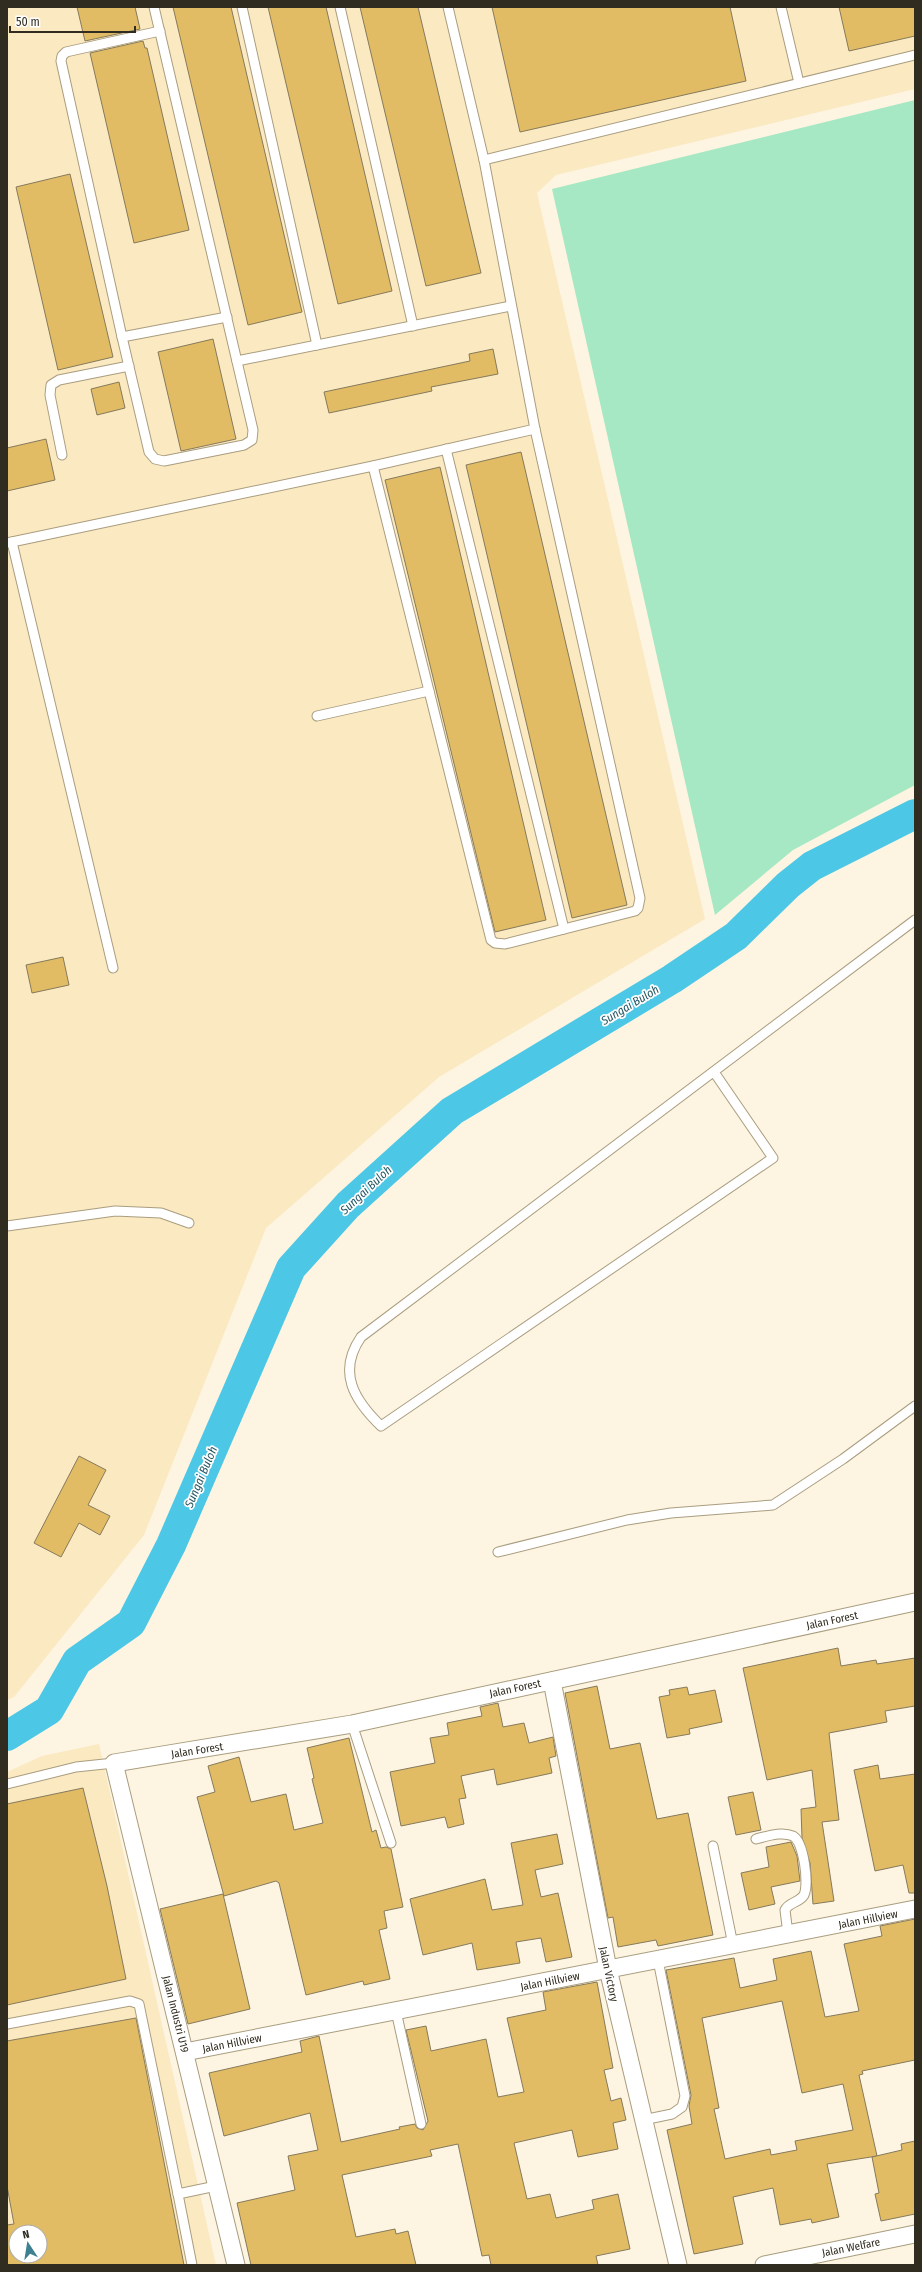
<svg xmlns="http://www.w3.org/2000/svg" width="922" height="2272" font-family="'Fira Sans Condensed',sans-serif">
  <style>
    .built { fill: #fae9c1; fill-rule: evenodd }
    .green { fill: #a6e8c3 }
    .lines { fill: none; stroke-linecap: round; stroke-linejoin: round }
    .river { stroke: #4dc7e6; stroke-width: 30 }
    .building { fill: #e1bc64; stroke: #867a5c; fill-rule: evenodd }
    .service-casing { stroke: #aa9d7f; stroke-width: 11 }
    .minor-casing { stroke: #aa9d7f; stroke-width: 19 }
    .service { stroke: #fff; stroke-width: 9 }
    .minor { stroke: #fff; stroke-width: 17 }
    .labels { text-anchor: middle; stroke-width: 3.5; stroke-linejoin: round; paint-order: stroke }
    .street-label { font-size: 11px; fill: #312c20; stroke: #fff }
    .water-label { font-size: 12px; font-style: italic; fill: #245764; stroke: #fff }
  </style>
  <rect width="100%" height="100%" fill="#fdf5e1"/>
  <g class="built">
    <path d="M 7,7 L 915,7 L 915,89 L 556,175 L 537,193 L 705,919 L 439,1077 L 266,1228 L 144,1535 L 14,1697 L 7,1700 Z"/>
    <path d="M 99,1744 L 216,2265 L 7,2265 L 7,1772 L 42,1756 ZM 16,2232 L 40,2232 L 40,2256 L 16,2256 Z"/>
  </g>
  <path class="green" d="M 915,100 L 915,785 L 793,850 L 715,915 L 552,189 Z"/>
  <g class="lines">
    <path class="river" d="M 7,1736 L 49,1710 L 77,1661 L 131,1623 L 171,1545 L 291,1268 L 348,1205 L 452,1111 L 672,979 L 736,936 L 788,885 L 812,866 L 915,814"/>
  </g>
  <g class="building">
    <path d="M 77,7 L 135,7 L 140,29 L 85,41 Z"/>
    <path d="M 173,7 L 231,7 L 302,312 L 248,325 Z"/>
    <path d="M 268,7 L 326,7 L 392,291 L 338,304 Z"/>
    <path d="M 360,7 L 418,7 L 481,273 L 426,286 Z"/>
    <path d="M 492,7 L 730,7 L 746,81 L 520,132 Z"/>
    <path d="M 839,7 L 915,7 L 915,36 L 849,51 Z"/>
    <path d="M 143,41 L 145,48 L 147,48 L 189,230 L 134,243 L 90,53 Z"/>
    <path d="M 70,174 L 113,357 L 58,370 L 16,187 Z"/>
    <path d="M 213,339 L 236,439 L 181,451 L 158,352 Z"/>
    <path d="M 493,349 L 498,374 L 431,387 L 432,391 L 329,413 L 324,392 L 470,361 L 469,354 Z"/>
    <path d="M 119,382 L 125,408 L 97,415 L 91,389 Z"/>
    <path d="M 46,439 L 55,480 L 7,491 L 7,448 Z"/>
    <path d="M 521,452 L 627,905 L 572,918 L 466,465 Z"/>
    <path d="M 440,467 L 546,920 L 495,932 L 385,480 Z"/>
    <path d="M 63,957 L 69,985 L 32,993 L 26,965 Z"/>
    <path d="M 79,1456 L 106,1470 L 88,1505 L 110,1516 L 100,1535 L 79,1523 L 61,1557 L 34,1543 Z"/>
    <path d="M 838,1648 L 841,1666 L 876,1660 L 877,1664 L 915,1658 L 915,1706 L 885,1711 L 887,1722 L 829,1733 L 839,1820 L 822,1822 L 834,1901 L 813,1904 L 810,1863 L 802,1838 L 801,1809 L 816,1807 L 812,1770 L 767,1780 L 743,1668 Z"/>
    <path d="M 597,1686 L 610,1749 L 640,1743 L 657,1819 L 688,1813 L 713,1935 L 658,1946 L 656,1940 L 618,1947 L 613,1917 L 608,1918 L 565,1693 Z"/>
    <path d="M 687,1687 L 689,1695 L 715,1690 L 722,1722 L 689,1729 L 690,1734 L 667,1738 L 659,1697 L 670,1695 L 669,1690 Z"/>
    <path d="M 498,1703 L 503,1727 L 524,1723 L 529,1743 L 553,1737 L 556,1756 L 549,1758 L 552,1773 L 497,1785 L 494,1769 L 461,1776 L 466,1798 L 459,1799 L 464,1824 L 448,1828 L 445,1817 L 401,1826 L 390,1772 L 435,1763 L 430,1738 L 449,1735 L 447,1723 L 482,1716 L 480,1707 Z"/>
    <path d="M 349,1738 L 372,1832 L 376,1830 L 381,1848 L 386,1847 L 391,1849 L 403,1907 L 384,1911 L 387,1928 L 379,1930 L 390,1979 L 364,1985 L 363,1981 L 306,1995 L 279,1883 L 276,1881 L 224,1896 L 197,1797 L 215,1792 L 208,1766 L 239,1757 L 251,1802 L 286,1794 L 294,1830 L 323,1823 L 312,1779 L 314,1778 L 307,1748 Z"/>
    <path d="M 878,1765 L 880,1779 L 915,1774 L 915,1893 L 909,1893 L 903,1865 L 875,1871 L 854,1770 Z"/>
    <path d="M 83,1788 L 107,1886 L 126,1979 L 7,2005 L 7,1804 Z"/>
    <path d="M 753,1792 L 761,1830 L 736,1835 L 728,1797 Z"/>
    <path d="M 557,1834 L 563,1864 L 535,1870 L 541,1897 L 558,1893 L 572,1957 L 546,1962 L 541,1938 L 516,1942 L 520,1963 L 477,1970 L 472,1943 L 423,1955 L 410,1899 L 485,1879 L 492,1910 L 523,1905 L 511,1843 Z"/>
    <path d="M 791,1842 L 797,1856 L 800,1881 L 771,1887 L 775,1904 L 749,1910 L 741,1873 L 769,1867 L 766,1847 Z"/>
    <path d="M 223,1894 L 250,2009 L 188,2024 L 160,1909 Z"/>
    <path d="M 915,1919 L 915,2060 L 862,2071 L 863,2074 L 859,2075 L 877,2156 L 827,2164 L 839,2217 L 812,2223 L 811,2219 L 780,2225 L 773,2188 L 733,2197 L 743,2244 L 694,2254 L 667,2130 L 692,2124 L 689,2106 L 691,2095 L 666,1970 L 734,1958 L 740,1988 L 777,1980 L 773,1959 L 811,1951 L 825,2017 L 859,2011 L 844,1944 L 882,1936 L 880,1926 ZM 782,2001 L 802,2093 L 843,2084 L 853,2130 L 795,2141 L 797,2150 L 771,2155 L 770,2149 L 725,2159 L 714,2109 L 719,2108 L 702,2018 Z"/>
    <path d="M 597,1982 L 613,2068 L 604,2070 L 611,2101 L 621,2098 L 626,2120 L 613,2123 L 618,2149 L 578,2157 L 572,2130 L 514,2143 L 527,2199 L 550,2194 L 556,2218 L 594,2209 L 592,2200 L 618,2194 L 630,2249 L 596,2256 L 598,2265 L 491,2265 L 489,2255 L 482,2256 L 458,2144 L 430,2150 L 432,2156 L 342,2175 L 356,2237 L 395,2229 L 396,2234 L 408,2231 L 416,2265 L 251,2265 L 237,2203 L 295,2190 L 288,2156 L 318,2150 L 310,2113 L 224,2136 L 209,2073 L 302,2052 L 300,2041 L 319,2036 L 341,2142 L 400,2129 L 399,2127 L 415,2124 L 417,2128 L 423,2130 L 428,2121 L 406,2030 L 426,2026 L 431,2051 L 486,2039 L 498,2097 L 524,2092 L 507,2018 L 546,2010 L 543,1992 Z"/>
    <path d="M 136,2018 L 184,2265 L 7,2265 L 7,2225 L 14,2224 L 7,2186 L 7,2041 ZM 16,2232 L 40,2232 L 40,2256 L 16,2256 Z"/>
    <path d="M 915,2141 L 915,2214 L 881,2221 L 875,2194 L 879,2193 L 872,2157 L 902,2150 L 901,2144 Z"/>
  </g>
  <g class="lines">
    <defs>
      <g id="service">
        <path d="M 242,7 L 317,345"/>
        <path d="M 340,7 L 413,326"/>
        <path d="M 781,7 L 799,83"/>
        <path d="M 160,31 L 66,52 L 62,56 L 61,61 L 122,337 L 227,317"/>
        <path d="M 484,160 L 915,55"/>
        <path d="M 122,337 L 149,452 L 155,459 L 164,461 L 244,445 L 252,440 L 253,430 L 154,7"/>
        <path d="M 237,361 L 511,306"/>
        <path d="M 446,449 L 564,929"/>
        <path d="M 62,455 L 50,395 L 51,385 L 59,380 L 129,366"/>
        <path d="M 373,466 L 491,940 L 495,943 L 505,944 L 635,911 L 638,908 L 640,898 L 535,429 L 484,160 L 448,7"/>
        <path d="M 12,542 L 113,968"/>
        <path d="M 7,543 L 373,466 L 535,429"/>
        <path d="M 317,716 L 429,691"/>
        <path d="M 714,1072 L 773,1158 L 381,1426 C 354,1400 337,1372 361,1337 L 915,920"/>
        <path d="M 7,1226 L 115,1211 L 161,1213 L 189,1223"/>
        <path d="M 498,1552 L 627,1520 L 671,1513 L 773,1505 L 843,1459 L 915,1406"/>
        <path d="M 352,1724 L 391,1843"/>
        <path d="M 7,1784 L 76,1767 L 114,1763"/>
        <path d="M 756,1839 C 768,1836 782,1831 793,1836 C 804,1842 809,1884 804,1895 C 799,1903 789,1902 785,1910 L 788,1934"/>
        <path d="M 713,1846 L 733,1945"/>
        <path d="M 396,2011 L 421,2124"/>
        <path d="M 7,2024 L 130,2001 L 139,2004 L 178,2194 L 216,2186"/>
        <path d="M 643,2120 L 672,2114 L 682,2107 L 685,2096 L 658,1960"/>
        <path d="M 178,2194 L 192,2265"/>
      </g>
      <g id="minor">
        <path d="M 552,1681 L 608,1969 L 678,2265"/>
        <path d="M 185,2052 L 915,1909"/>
        <path d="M 236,2265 L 114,1763 L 352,1724 L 915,1602"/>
        <path d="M 764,2265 L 915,2234"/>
      </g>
    </defs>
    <use href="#service" class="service-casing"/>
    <use href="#minor" class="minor-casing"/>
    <use href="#service" class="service"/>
    <use href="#minor" class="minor"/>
  </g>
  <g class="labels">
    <g class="street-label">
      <text transform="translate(832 1620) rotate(-12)" y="4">Jalan Forest</text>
      <text transform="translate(515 1688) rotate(-12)" y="4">Jalan Forest</text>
      <text transform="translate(197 1750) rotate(-9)" y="4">Jalan Forest</text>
      <text transform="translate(868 1919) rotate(-11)" y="4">Jalan Hillview</text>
      <text transform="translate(609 1974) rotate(78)" y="4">Jalan Victory</text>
      <text transform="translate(550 1981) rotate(-11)" y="4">Jalan Hillview</text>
      <text transform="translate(176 2014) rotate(76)" y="4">Jalan Industri U19</text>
      <text transform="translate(232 2043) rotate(-11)" y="4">Jalan Hillview</text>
      <text transform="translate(851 2247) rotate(-11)" y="4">Jalan Welfare</text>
    </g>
    <g class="water-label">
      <text transform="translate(630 1005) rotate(-31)" y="4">Sungai Buloh</text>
      <text transform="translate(366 1190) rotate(-43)" y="4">Sungai Buloh</text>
      <text transform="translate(201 1477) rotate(-67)" y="4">Sungai Buloh</text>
    </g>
  </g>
  <rect width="922" height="2272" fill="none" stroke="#312c20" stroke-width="16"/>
  <g transform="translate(28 2244) rotate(348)"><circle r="19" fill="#ffffff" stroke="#adaba6"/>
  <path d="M0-3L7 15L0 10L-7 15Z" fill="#3d8090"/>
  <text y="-6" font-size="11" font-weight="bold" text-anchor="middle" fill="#312c20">N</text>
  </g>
  <path d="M10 26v6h125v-6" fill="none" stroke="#312c20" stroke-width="2"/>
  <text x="16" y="26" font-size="12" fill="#312c20" stroke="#ffffff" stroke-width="3" paint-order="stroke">50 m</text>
</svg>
